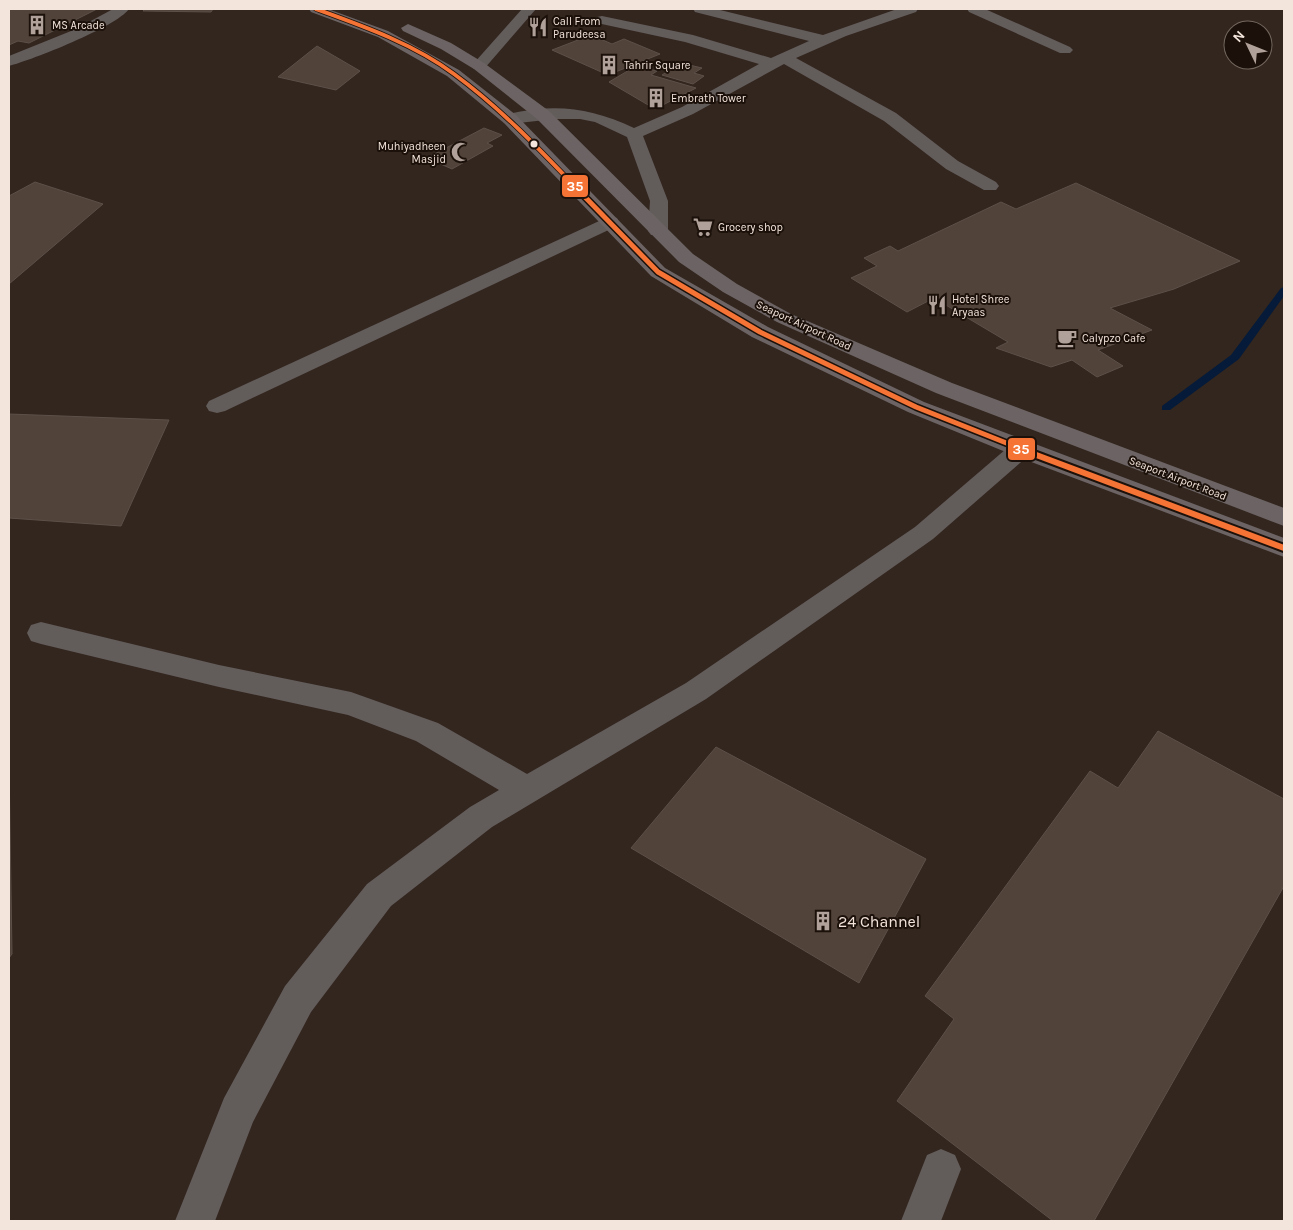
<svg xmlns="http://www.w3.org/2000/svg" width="1293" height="1230" font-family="Karla,sans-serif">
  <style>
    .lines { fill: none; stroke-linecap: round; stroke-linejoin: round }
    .stream { fill: #051b39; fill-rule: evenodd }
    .building { fill: #514339; stroke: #5c504a }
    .minor { fill: #625c5b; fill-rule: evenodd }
    .major { fill: #6c6464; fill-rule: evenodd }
    .bus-1-far2-casing { stroke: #1b110a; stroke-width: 5.5 }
    .bus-1-far1-casing { stroke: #1b110a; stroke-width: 8 }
    .bus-1-casing { stroke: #1b110a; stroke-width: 10 }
    .bus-1-far2 { stroke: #f57335; stroke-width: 4 }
    .bus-1-far1 { stroke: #f57335; stroke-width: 5 }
    .bus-1 { stroke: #f57335; stroke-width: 6 }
    .bus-dot { fill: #f4e5dc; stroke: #1b110a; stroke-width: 2 }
    .labels { text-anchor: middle; stroke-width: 4; stroke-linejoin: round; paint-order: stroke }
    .far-poi-label { font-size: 11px; fill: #f4e5dc; stroke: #1b110a; text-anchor: start }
    .far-street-label { font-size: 11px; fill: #f4e5dc; stroke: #1b110a }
    .near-poi-label { font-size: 16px; fill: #f4e5dc; stroke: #1b110a; text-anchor: start }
    .line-badge { stroke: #1b110a; stroke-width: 2 }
    .badge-label { font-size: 14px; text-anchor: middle; font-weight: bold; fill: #fff }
  </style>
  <rect width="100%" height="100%" fill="#33261e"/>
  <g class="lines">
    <path class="stream" d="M 1284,287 L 1284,296 L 1239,359 L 1170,410 L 1162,410 L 1162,406 L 1231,355 L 1281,288 Z"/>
  </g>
  <g class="building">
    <path d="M 9,9 L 97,9 L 29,43 L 18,41 L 9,45 Z"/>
    <path d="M 145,9 L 213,9 L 211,12 L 143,11 Z"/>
    <path d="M 591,35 L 612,44 L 624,39 L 660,54 L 608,75 L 552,50 Z"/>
    <path d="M 317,46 L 360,71 L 336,90 L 278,77 Z"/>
    <path d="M 681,63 L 702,68 L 694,73 L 704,76 L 693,84 L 662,75 Z"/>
    <path d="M 636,66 L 657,71 L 651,75 L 696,88 L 655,109 L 609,82 Z"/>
    <path d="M 484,128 L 502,135 L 487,143 L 493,146 L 452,169 L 427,158 Z"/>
    <path d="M 35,182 L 103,204 L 9,284 L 9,196 Z"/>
    <path d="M 1076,183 L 1240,261 L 1174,289 L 1110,308 L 1152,330 L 1098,350 L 1123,366 L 1097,377 L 1072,360 L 1051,367 L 996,348 L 1008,342 L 934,298 L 907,312 L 851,278 L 877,266 L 864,258 L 890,246 L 898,251 L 1001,202 L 1016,209 Z"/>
    <path d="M 9,414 L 169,420 L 121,526 L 9,518 Z"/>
    <path d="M 1158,731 L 1284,799 L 1284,886 L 1094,1221 L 1053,1221 L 897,1101 L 954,1019 L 925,996 L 1090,771 L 1118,788 Z"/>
    <path d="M 716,747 L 926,859 L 859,983 L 631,848 Z"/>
    <path d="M 9,763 L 12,954 L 9,958 Z"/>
  </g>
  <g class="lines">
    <g class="minor">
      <path d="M 113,9 L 129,9 C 116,27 32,60 9,66 L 9,56 L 76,29 Z"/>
      <path d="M 522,9 L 536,9 L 484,69 L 474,69 L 471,66 L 474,63 Z"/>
      <path d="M 693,9 L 716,9 L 823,35 L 897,9 L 918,9 L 916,12 L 846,36 L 796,58 L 896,113 L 958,161 L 996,182 L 999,186 L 996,190 L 984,190 L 946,169 L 884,121 L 784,64 L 693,114 L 643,136 L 668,201 L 668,231 L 665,235 L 651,235 L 648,231 L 650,201 L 627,137 L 595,122 L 580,119 L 554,119 L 510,124 L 504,123 L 502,119 L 504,115 C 554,103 589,107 634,128 L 682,107 L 759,64 L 685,42 L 597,23 L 595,20 L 597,17 L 602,16 L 693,35 L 771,58 L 809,41 L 695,12 Z"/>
      <path d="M 967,9 L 985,9 L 1070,47 L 1073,50 L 1070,53 L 1060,53 L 969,12 Z"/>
      <path d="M 610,216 L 617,218 L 619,222 L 617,226 L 225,411 L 217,413 L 209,411 L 206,406 L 209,401 Z"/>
      <path d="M 1021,441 L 1029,443 L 1033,449 L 1029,455 L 933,539 L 706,699 L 492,827 L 391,906 L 311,1012 L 253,1122 L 215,1221 L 175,1221 L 224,1098 L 285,986 L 367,884 L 470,807 L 499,790 L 416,741 L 348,715 L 219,687 L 41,644 L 31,641 L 27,633 L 31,625 L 41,622 L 219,665 L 351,692 L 438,723 L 527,774 L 686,683 L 915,527 L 1013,443 Z"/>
      <path d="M 941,1149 L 955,1155 L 961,1169 L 941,1221 L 901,1221 L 927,1155 Z"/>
    </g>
    <g class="major">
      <path d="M 309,9 L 328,9 L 388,31 L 459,70 L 516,115 L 665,268 L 768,327 L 924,402 L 1284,538 L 1284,557 L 1013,455 L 908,412 L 752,337 L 651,276 L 504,123 L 447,76 L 378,37 L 311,12 Z"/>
      <path d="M 408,24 L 451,43 L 484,63 L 549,111 L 693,254 L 737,284 L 791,314 L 952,383 L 1284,508 L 1284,526 L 936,393 L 777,322 L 723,292 L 679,262 L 537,119 L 474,69 L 441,49 L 403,31 L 401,28 Z"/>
    </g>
    <defs>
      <path id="bus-1-far2" d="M 316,9 C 363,26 414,44 454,74 C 503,110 544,154 585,197"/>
      <path id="bus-1-far1" d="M 584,196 L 658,272 L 760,332 L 916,407 L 1034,454"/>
      <path id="bus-1" d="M 1031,453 L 1284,548"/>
    </defs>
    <use href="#bus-1-far2" class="bus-1-far2-casing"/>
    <use href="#bus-1-far1" class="bus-1-far1-casing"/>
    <use href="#bus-1" class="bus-1-casing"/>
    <use href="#bus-1-far2" class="bus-1-far2"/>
    <use href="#bus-1-far1" class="bus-1-far1"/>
    <use href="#bus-1" class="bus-1"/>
  </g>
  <defs>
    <symbol id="building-bare" viewBox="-9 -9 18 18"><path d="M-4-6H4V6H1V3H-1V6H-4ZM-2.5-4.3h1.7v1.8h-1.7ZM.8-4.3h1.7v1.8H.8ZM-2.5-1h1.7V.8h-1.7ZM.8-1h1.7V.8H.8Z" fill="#b0a29a" stroke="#1b110a" stroke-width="2.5" paint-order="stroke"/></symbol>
    <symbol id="restaurant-bare" viewBox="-9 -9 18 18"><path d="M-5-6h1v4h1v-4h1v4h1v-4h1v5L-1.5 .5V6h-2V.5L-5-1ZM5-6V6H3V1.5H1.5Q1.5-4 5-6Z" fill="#b0a29a" stroke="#1b110a" stroke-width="2.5" paint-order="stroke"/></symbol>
    <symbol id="mosque-bare" viewBox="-9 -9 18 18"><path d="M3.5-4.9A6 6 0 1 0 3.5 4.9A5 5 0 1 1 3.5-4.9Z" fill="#b0a29a" stroke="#1b110a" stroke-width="2.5" paint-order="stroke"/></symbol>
    <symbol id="supermarket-bare" viewBox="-9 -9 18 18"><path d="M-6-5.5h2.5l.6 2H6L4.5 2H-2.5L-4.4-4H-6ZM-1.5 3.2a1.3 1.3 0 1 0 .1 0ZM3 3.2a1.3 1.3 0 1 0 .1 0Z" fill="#b0a29a" stroke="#1b110a" stroke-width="2.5" paint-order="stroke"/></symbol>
    <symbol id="cafe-bare" viewBox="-9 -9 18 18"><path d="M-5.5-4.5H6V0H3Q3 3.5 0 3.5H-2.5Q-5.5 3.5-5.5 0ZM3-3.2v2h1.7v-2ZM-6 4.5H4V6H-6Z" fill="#b0a29a" stroke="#1b110a" stroke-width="2.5" paint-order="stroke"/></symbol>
  </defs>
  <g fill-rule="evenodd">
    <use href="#building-bare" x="23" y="11" width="28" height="28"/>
    <use href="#restaurant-bare" x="524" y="13" width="28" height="28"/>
    <use href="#building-bare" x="595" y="51" width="28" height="28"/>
    <use href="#building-bare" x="642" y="84" width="28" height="28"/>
    <use href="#mosque-bare" x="447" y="138" width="28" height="28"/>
    <use href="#supermarket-bare" x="689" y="213" width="28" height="28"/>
    <use href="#restaurant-bare" x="923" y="291" width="28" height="28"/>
    <use href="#cafe-bare" x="1053" y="324" width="28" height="28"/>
    <use href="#building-bare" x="809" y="907" width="28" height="28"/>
  </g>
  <circle class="bus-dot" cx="534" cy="144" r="4.5"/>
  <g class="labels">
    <g class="far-poi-label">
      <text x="553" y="25">Call From<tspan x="553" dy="13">Parudeesa</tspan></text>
      <text x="52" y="29">MS Arcade</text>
      <text x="624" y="69">Tahrir Square</text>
      <text x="671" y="102">Embrath Tower</text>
      <text x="446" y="150" text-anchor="end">Muhiyadheen<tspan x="446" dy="13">Masjid</tspan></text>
      <text x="718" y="231">Grocery shop</text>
      <text x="952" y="303">Hotel Shree<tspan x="952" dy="13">Aryaas</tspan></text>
      <text x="1082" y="342">Calypzo Cafe</text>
    </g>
    <g class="far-street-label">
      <text transform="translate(804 325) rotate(25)" y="4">Seaport Airport Road</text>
      <text transform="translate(1178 478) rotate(21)" y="4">Seaport Airport Road</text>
    </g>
    <g class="near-poi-label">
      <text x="838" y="927">24 Channel</text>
    </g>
  </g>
  <g class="line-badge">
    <rect x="561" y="174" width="28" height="24" rx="5" fill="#f57335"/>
    <rect x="1007" y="437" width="29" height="24" rx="5" fill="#f57335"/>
  </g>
  <g class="badge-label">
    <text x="575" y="191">35</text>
    <text x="1021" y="454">35</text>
  </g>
  <rect width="1293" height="1230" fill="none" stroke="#f4e5dc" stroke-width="20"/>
  <g transform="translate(1248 45) rotate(313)"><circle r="24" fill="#1b110a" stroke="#72665e"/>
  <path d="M0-4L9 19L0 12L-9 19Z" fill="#b0a29a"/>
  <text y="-8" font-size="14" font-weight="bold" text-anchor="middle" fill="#f4e5dc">N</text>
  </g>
</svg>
